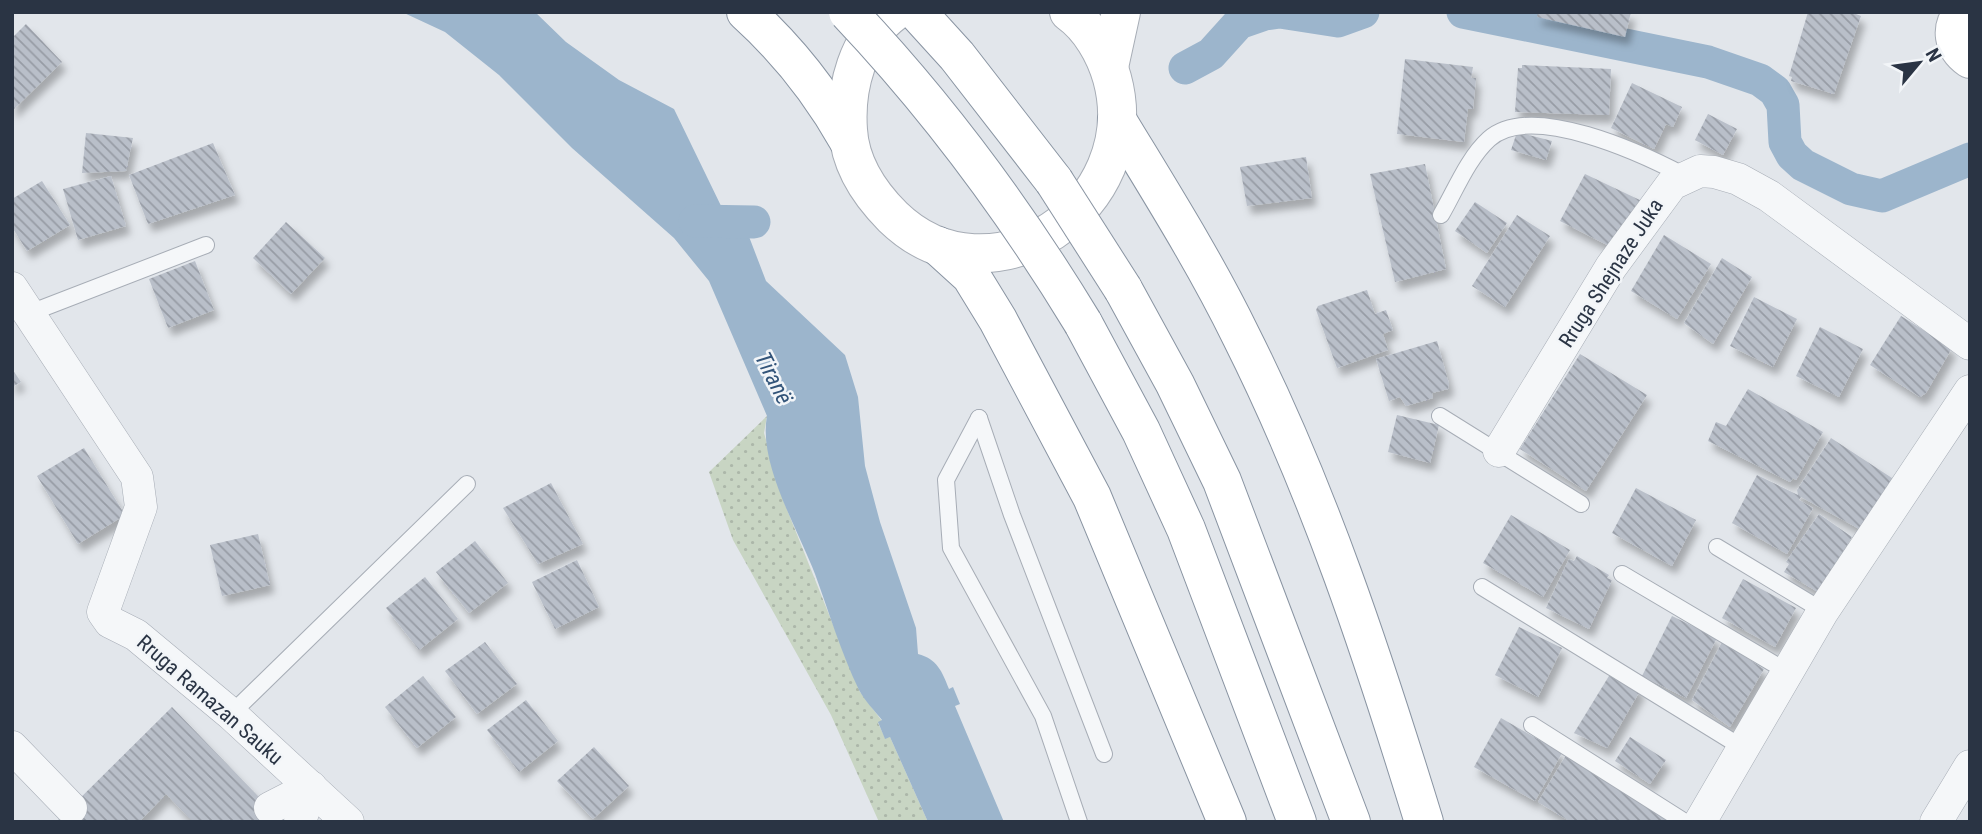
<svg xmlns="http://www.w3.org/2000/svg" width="1982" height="834" font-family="'Roboto Condensed',sans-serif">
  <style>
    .grass { fill: url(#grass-dots) }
    .water { fill: #9cb5cc }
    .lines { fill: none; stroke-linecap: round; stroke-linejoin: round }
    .canal { stroke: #9cb5cc; stroke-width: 33 }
    .building { fill: url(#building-back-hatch); filter: url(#shadow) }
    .service-casing { stroke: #a7adb6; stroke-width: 18 }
    .minor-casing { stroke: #a7adb6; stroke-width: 33 }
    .secondary-casing { stroke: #a7adb6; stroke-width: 40 }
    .trunk-casing { stroke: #8994a2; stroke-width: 40 }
    .service { stroke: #f5f7f9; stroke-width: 16 }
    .minor { stroke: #f5f7f9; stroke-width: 32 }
    .secondary { stroke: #fff; stroke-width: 38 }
    .trunk { stroke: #fff; stroke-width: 38 }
    .trunk-bridge-casing { stroke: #8994a2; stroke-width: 40; stroke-linecap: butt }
    .trunk-bridge { stroke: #fff; stroke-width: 38 }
    .labels { text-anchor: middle; stroke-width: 5; stroke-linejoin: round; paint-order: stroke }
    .street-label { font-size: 21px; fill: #2a3444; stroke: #f2f5f8 }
    .water-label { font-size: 23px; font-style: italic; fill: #325479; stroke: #f2f5f8 }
  </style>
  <defs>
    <pattern id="grass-dots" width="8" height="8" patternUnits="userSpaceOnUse" patternTransform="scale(1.75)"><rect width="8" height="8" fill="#c8d5c3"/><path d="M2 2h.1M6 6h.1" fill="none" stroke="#acb7a9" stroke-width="1.8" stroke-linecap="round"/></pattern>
    <pattern id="building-back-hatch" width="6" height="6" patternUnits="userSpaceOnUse" patternTransform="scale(1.75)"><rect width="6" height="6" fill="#b9bfc9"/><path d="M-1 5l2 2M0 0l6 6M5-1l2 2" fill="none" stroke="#979ca5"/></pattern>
    <filter id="shadow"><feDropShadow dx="4.5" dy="8" stdDeviation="3.5" flood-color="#0004"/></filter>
  </defs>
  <rect width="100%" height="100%" fill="#e2e6eb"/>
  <path class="grass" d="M 767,416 L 764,433 L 784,502 L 860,692 L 882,721 L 878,723 L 885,738 L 890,737 L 928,822 L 879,822 L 831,715 L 733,540 L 709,472 Z"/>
  <path class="water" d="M 402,12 L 535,12 L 566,42 L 619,80 L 674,109 L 723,210 L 748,234 L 766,281 L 845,355 L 858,397 L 865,466 L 880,522 L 916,628 L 918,654 C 937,659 942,671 949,689 L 953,687 L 960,704 L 955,706 L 1004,822 L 928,822 L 890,737 L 885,739 L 878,722 L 882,720 C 874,710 865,701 859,690 C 841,653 829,612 815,574 C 798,529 758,464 767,416 L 709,281 L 674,238 L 572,148 L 499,75 L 445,32 Z"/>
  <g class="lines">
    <g class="canal">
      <path d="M 1463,12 L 1708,62 L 1760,80 L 1775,91 L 1783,105 L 1785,142 L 1792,155 L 1803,165 L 1851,189 L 1882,196 L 1970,159"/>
      <path d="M 1185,68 L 1211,54 L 1239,23 L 1265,14 L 1280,12 L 1338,21 L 1363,12"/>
      <path d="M 695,221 L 754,222"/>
    </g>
  </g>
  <g class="building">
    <path d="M 1538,12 L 1631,12 L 1625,37 L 1537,17 Z"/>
    <path d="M 1808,12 L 1851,12 L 1861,16 L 1834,94 L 1791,81 L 1792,77 L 1789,76 Z"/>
    <path d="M 26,24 L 62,62 L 12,111 L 12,38 Z"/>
    <path d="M 1405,59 L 1473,67 L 1471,78 L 1476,78 L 1473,109 L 1468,109 L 1464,142 L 1397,134 Z"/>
    <path d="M 1522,65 L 1611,69 L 1609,115 L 1515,112 L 1518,68 L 1522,68 Z"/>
    <path d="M 1632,83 L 1682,107 L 1673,127 L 1666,124 L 1654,149 L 1611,128 Z"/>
    <path d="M 1708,114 L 1737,129 L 1723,155 L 1695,140 Z"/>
    <path d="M 1517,132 L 1552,141 L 1546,160 L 1511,150 Z"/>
    <path d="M 86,133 L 133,138 L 126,171 L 82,173 Z"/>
    <path d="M 213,143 L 235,195 L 148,224 L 129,175 Z"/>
    <path d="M 1306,157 L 1312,198 L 1247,206 L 1240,167 Z"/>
    <path d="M 1425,164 L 1446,269 L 1395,282 L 1370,174 Z"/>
    <path d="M 1585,174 L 1644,202 L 1615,249 L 1560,221 Z"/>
    <path d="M 111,176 L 126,226 L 78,240 L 63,189 Z"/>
    <path d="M 42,181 L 70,225 L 27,251 L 12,227 L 12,199 Z"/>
    <path d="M 1475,202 L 1507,223 L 1487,253 L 1455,231 Z"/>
    <path d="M 1517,215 L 1550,236 L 1505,307 L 1472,286 Z"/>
    <path d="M 286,222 L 325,258 L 291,294 L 253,258 Z"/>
    <path d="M 1664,235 L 1711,264 L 1677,319 L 1631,291 Z"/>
    <path d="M 1722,258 L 1752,277 L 1713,344 L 1684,323 Z"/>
    <path d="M 195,261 L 214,310 L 168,328 L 149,279 Z"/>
    <path d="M 1367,290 L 1375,314 L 1386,310 L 1393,330 L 1383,334 L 1388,350 L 1337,368 L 1316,310 L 1318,306 Z"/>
    <path d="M 1754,297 L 1797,319 L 1773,367 L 1730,346 Z"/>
    <path d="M 1901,316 L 1952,348 L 1926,393 L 1920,397 L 1870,365 Z"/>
    <path d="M 1820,327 L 1863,349 L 1839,397 L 1796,376 Z"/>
    <path d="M 1437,341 L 1449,384 L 1448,389 L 1432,393 L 1433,398 L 1406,406 L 1400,397 L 1389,401 L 1376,359 Z"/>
    <path d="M 1580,354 L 1647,395 L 1586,491 L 1520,449 Z"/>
    <path d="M 12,369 L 21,382 L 12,387 Z"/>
    <path d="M 1748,389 L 1823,432 L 1796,480 L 1793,478 L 1790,482 L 1708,441 L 1716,422 L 1726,426 Z"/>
    <path d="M 1397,415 L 1439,425 L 1430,463 L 1388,452 Z"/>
    <path d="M 1831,438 L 1895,480 L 1863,531 L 1801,497 L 1799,500 L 1813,508 L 1787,554 L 1732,523 L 1757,475 L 1798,495 L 1797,490 Z"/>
    <path d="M 84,448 L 125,515 L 78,544 L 37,476 Z"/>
    <path d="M 551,483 L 583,544 L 538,564 L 503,508 Z"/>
    <path d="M 1636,488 L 1696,520 L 1672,566 L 1612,533 Z"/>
    <path d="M 1819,514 L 1852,537 L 1818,592 L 1784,572 L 1789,564 L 1786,562 Z"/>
    <path d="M 1511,515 L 1570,550 L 1543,597 L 1483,563 Z"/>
    <path d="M 258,534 L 270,585 L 222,596 L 210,545 Z"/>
    <path d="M 475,541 L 508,583 L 469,613 L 436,572 Z"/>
    <path d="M 1577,556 L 1609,575 L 1607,578 L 1612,580 L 1589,629 L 1546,608 L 1569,559 L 1574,561 Z"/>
    <path d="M 577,560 L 599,607 L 555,629 L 532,582 Z"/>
    <path d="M 425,577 L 458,619 L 419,650 L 386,608 Z"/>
    <path d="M 1743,579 L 1796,608 L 1775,647 L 1722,618 Z"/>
    <path d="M 1672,616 L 1717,638 L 1686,698 L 1642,676 Z"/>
    <path d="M 1519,627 L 1562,648 L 1538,697 L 1495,675 Z"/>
    <path d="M 485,642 L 517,684 L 477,714 L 445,671 Z"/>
    <path d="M 1722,642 L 1764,669 L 1730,727 L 1692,700 Z"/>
    <path d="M 1612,671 L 1641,689 L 1607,748 L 1574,733 Z"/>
    <path d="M 423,676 L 456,717 L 417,748 L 385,707 Z"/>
    <path d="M 526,700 L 558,741 L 519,772 L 487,730 Z"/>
    <path d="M 172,707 L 283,822 L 193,822 L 166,794 L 139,822 L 56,822 Z"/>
    <path d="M 1501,718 L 1562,753 L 1535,801 L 1474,767 Z"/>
    <path d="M 1630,737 L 1666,760 L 1650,784 L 1615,761 Z"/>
    <path d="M 594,747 L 629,786 L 593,819 L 557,781 Z"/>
    <path d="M 1566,755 L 1672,818 L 1669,822 L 1571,822 L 1538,802 Z"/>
  </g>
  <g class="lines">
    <defs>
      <g id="service">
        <path d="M 1441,215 C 1455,191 1468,158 1489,139 C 1531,101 1643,154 1685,176"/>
        <path d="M 30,313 L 206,245"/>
        <path d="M 1440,416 L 1581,504"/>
        <path d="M 979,418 L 946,480 L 951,548 L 1043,716 L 1079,822"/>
        <path d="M 979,418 L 1012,515 L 1104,754"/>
        <path d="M 1717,547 L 1823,611"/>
        <path d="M 1622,574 L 1786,671"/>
        <path d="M 1482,587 L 1743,748"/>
        <path d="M 231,714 L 467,484"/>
        <path d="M 1532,725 L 1685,822"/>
      </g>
      <g id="minor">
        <path d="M 12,288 L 137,477 L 141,507 L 103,612 L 110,622 L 136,635 L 231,714 L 348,822"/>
        <path d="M 1499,451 L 1611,267 L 1672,184 L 1700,171 L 1714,172 L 1738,179 L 1769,196 L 1970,344"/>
        <path d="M 12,747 L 71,808"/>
        <path d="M 270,808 L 311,787 L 300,822"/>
        <path d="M 1700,822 L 1823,611 L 1970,391"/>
        <path d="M 1936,822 L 1970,766"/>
      </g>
      <g id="secondary">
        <path d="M 894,12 C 857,39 845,88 848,130 C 850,164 870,194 893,217 C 991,312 1147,205 1112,78 C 1105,53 1090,27 1069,12"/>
        <path d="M 1964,12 C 1949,28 1953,47 1970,59"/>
        <path d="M 1109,67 L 1121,12"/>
      </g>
      <g id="trunk">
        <path d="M 746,12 C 788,50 821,92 848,140"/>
        <path d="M 917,12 L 957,56 L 1054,181"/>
        <path d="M 1117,120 C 1160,191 1205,262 1241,336 C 1319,491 1373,656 1424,822"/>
        <path d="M 938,246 L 971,276 L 998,320 L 1092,497 L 1227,822"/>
        <path d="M 1123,289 L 1175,384 L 1222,481 L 1351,822"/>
        <path d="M 1083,323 L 1141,431 L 1186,529 L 1297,822"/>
      </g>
    </defs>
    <use href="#service" class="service-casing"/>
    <use href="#minor" class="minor-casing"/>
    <use href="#secondary" class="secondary-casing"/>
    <use href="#trunk" class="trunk-casing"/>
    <use href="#service" class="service"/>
    <use href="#minor" class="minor"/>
    <use href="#secondary" class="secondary"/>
    <use href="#trunk" class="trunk"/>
    <defs>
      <g id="trunk-bridge">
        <path d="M 848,12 C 938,107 1015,211 1083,323"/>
        <path d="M 1054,181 L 1123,289"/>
      </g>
    </defs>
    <use href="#trunk-bridge" class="trunk-bridge-casing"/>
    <use href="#trunk-bridge" class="trunk-bridge"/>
  </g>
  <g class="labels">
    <g class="street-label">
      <text transform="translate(1611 273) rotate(-57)" y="7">Rruga Shejnaze Juka</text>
      <text transform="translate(210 700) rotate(41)" y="7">Rruga Ramazan Sauku</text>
    </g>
    <g class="water-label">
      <text transform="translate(774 378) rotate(63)" y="8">Tiranë</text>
    </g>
  </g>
  <rect width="1982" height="834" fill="none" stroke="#2a3444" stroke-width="28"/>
  <g transform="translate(1919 63) rotate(61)" stroke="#f2f5f8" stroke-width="5" paint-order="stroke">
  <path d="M0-5L12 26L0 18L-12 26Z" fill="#2a3444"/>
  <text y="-10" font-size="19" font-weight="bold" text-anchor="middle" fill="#2a3444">N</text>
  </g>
</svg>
